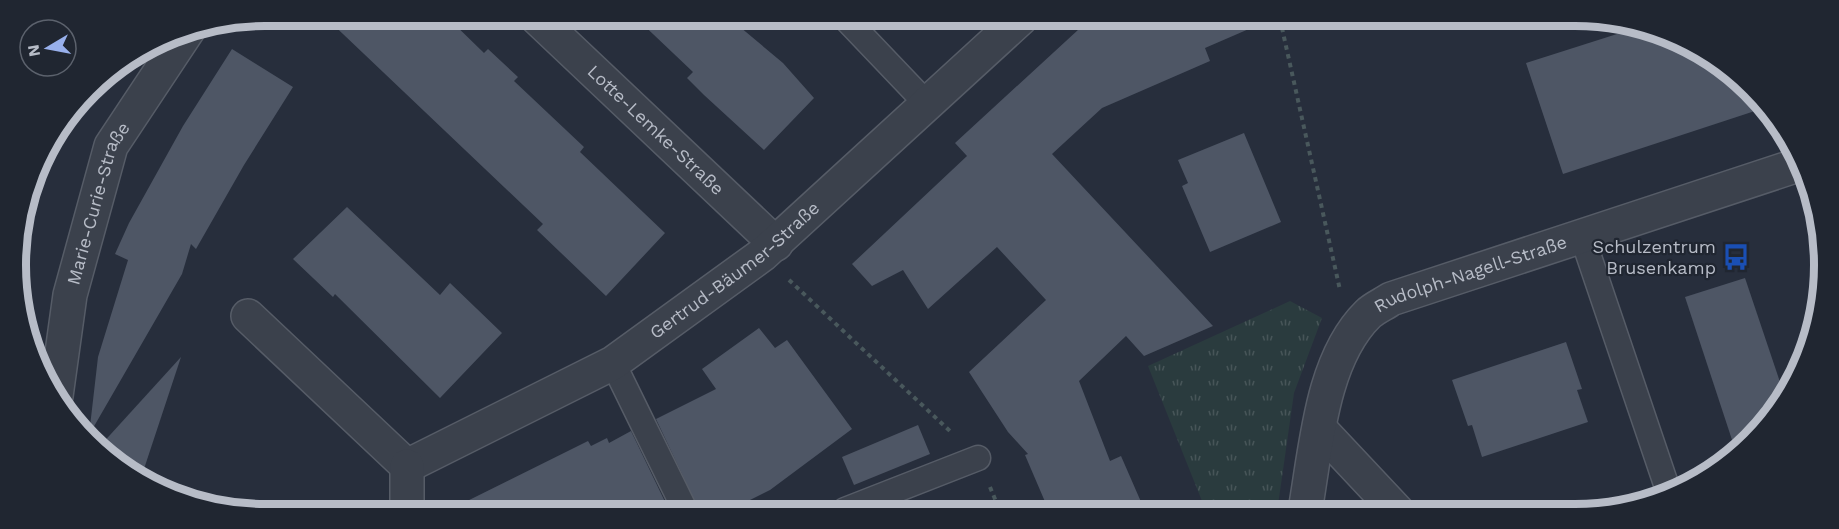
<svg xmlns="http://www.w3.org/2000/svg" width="1839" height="529" font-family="'Work Sans',sans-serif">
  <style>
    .grass { fill: url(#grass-tufts) }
    .building { fill: #4e5665 }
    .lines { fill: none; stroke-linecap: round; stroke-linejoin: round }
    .lane-casing { stroke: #565c67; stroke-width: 27 }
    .street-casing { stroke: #565c67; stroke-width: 36 }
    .path { stroke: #49585c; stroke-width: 4; stroke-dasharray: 4.5 4.5; stroke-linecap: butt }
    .lane { stroke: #3b414c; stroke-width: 24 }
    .street { stroke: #3b414c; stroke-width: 33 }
    .labels { text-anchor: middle; stroke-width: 4.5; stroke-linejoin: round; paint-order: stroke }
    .street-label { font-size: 18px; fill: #b7bcc7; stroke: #202631 }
    .poi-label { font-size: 18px; fill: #b7bcc7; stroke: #202631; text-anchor: end }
    .rim { fill: none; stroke: #b7bcc7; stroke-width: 8 }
  </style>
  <defs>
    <pattern id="grass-tufts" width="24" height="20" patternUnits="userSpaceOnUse" patternTransform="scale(1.5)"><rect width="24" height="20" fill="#2a3b3e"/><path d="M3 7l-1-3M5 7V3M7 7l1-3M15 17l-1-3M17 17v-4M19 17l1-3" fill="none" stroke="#475558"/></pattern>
  </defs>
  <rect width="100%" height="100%" fill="#272e3c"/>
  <path class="grass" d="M 1290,301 L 1322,318 L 1294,393 L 1278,505 L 1261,511 L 1206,511 L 1148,366 Z"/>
  <g class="building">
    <path d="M 323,15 L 446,16 L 484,53 L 488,49 L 518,77 L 514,81 L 584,147 L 580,152 L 665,233 L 606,296 L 537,230 L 543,224 Z"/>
    <path d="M 634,16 L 728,17 L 783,63 L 814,98 L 764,150 L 704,95 L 687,78 L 693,72 Z"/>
    <path d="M 1091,18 L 1272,19 L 1205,48 L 1210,61 L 1102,108 L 1052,154 L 1213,326 L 1144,356 L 1126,336 L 1079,381 L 1110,461 L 1121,456 L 1145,511 L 1049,511 L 1025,455 L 1028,454 L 1008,432 L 969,372 L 1046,300 L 997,247 L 928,309 L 903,270 L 872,286 L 852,264 L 967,156 L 955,143 Z"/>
    <path d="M 1639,27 L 1713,57 L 1764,108 L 1563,174 L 1526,63 Z"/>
    <path d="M 232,49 L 293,87 L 244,165 L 196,249 L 191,244 L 182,274 L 89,435 L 98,357 L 128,260 L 115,254 L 129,223 L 183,126 Z"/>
    <path d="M 1244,133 L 1281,222 L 1210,252 L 1182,186 L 1188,183 L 1178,160 Z"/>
    <path d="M 347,207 L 440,295 L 450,283 L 502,333 L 440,398 L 335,294 L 333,297 L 293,259 Z"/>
    <path d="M 1745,278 L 1784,394 L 1751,441 L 1736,452 L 1685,297 Z"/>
    <path d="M 759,328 L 775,348 L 787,340 L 852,429 L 770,490 L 730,510 L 699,510 L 656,419 L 716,389 L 702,369 Z"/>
    <path d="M 1566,342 L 1582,389 L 1577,390 L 1588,422 L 1482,457 L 1472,425 L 1468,426 L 1452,380 Z"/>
    <path d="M 181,357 L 140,481 L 100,446 Z"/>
    <path d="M 918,425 L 930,454 L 854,485 L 842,457 Z"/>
    <path d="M 631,431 L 669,510 L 449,510 L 588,441 L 591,446 L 607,438 L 609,443 Z"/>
  </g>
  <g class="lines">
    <defs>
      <g id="lane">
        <path d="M 844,17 L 927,104"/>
        <path d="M 1582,236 L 1669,493"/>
        <path d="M 613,363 L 685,510"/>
        <path d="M 845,510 L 978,458"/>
      </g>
      <g id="street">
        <path id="s1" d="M 535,16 L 776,244"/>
        <path id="s2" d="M 248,316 L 407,466 L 613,363 L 762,255 L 1021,18"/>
        <path id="s3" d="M 56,396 L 70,295 L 111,146 L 188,30"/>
        <path d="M 1320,429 L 1398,512"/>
        <path d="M 407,466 L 407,510"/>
        <path id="s4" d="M 1305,511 C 1316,449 1321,360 1368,314 C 1374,308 1384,304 1391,299 L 1798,165"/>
      </g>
    </defs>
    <use href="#lane" class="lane-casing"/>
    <use href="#street" class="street-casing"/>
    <g class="path">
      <path d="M 1280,19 L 1340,290"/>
      <path d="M 789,280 L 952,433"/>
      <path d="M 990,487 L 1000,511"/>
    </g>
    <use href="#lane" class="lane"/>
    <use href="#street" class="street"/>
  </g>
  <defs>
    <symbol id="bus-bare" viewBox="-9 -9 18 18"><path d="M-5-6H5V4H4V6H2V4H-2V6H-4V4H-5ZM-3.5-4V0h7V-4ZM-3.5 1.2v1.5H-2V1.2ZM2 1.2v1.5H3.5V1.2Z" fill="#1a4fb4" stroke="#202631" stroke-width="2.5" paint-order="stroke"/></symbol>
  </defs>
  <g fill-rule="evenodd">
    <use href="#bus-bare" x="1717" y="238" width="38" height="38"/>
  </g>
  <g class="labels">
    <g class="street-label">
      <text dy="6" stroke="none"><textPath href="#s1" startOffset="166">Lotte-Lemke-Straße</textPath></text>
      <text dy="6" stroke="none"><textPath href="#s3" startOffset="198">Marie-Curie-Straße</textPath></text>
      <text dy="6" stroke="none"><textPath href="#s2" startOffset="602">Gertrud-Bäumer-Straße</textPath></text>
      <text dy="6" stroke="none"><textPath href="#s4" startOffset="321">Rudolph-Nagell-Straße</textPath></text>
    </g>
    <g class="poi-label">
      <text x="1716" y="253">Schulzentrum<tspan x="1716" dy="21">Brusenkamp</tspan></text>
    </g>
  </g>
  <path d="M0 0H1839V529H0ZM265 26H1575A239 239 0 0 1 1814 265V265A239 239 0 0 1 1575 504H265A239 239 0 0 1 26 265V265A239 239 0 0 1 265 26Z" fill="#202631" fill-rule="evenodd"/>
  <path class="rim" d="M265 26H1575A239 239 0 0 1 1814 265V265A239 239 0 0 1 1575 504H265A239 239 0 0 1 26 265V265A239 239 0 0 1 265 26Z"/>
  <g transform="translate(48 48) rotate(260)"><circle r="28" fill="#202631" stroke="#5c626d" stroke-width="1.5"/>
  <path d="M0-4.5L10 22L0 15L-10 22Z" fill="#98b0ec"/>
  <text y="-9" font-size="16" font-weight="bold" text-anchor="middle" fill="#b7bcc7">N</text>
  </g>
</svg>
